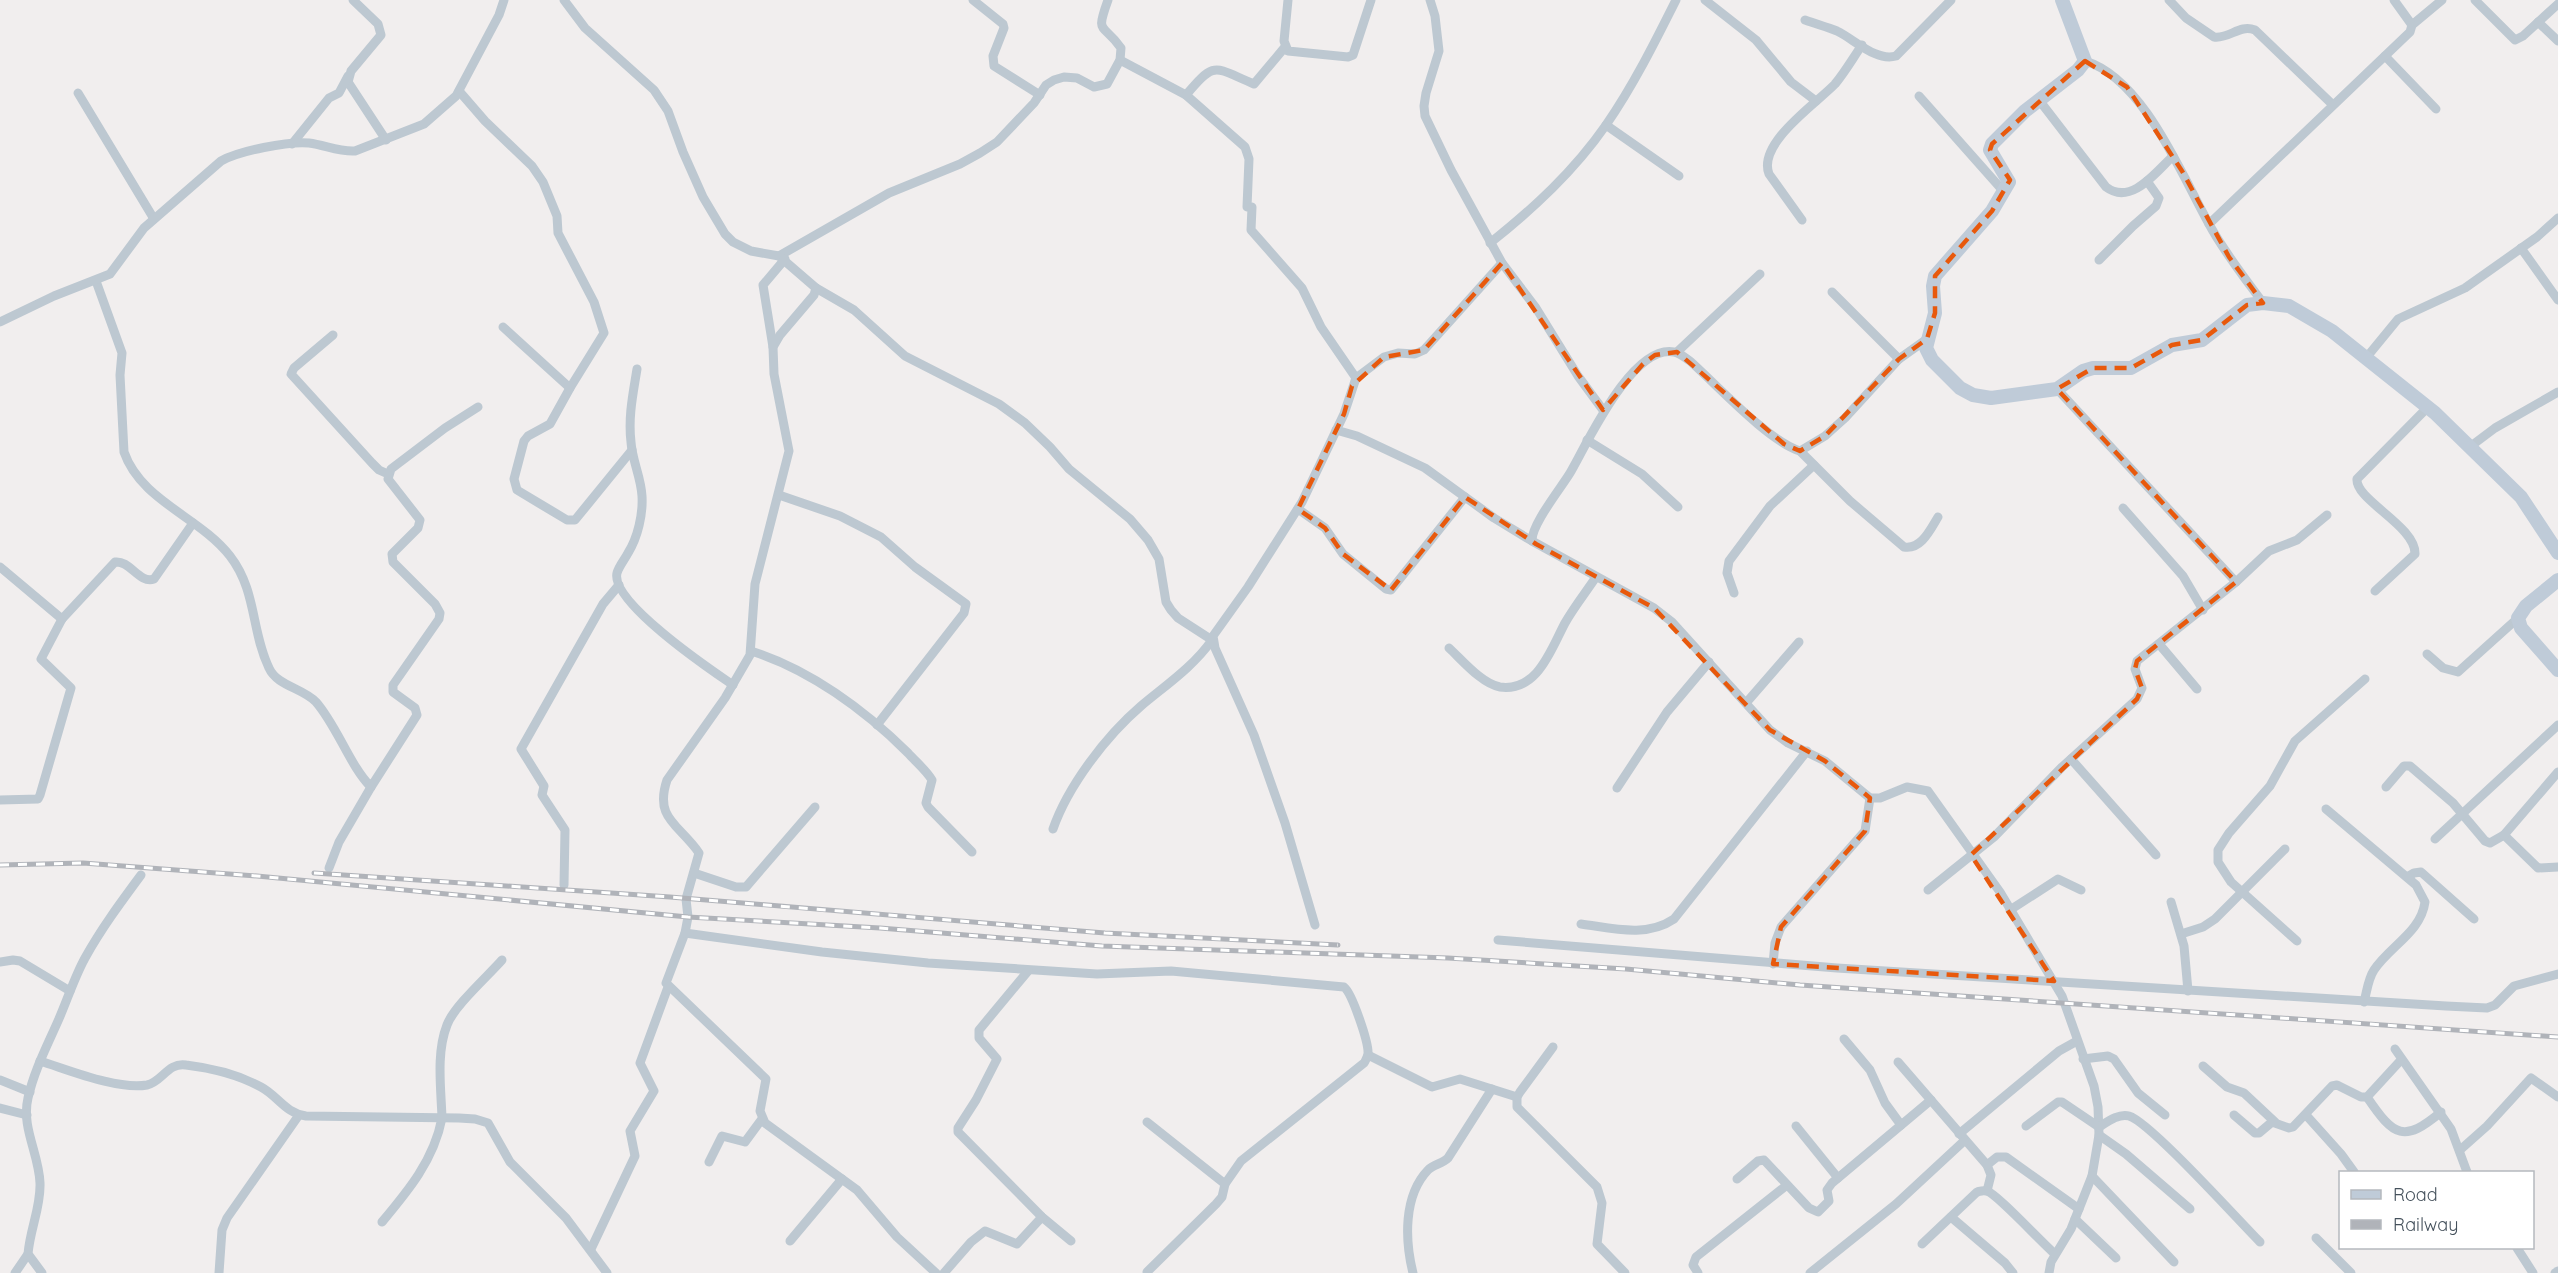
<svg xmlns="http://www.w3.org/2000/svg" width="2558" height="1273" font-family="Quicksand,sans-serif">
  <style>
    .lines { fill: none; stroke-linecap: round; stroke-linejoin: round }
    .street { stroke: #bdc8d1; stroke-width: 9 }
    .secondary { stroke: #bfcbd8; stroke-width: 14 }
    .rail-casing { stroke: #b0b3b9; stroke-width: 5 }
    .rail { stroke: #fff; stroke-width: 3; stroke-dasharray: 9; stroke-linecap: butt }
    .marked { fill: none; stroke: #e8590c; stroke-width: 4.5; stroke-dasharray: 12 8; stroke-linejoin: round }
  </style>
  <rect width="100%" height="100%" fill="#f1eeee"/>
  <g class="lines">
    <g class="street">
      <path d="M 353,0 L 378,24 L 381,35 L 351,71 L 348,82 L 386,140"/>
      <path d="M 564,0 L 585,28 L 654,90 L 668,111 L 683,152 L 703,197 L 725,234 L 733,242 L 751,251 L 779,256 L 816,288 L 814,295 L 780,335 L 773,347 L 774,374 L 789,451 L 755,584 L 750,655 L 725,698 L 667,780 C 654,819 679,824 699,853 L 686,899 L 688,917 L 685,933 L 666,983 L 766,1079 L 760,1111 L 765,1123 L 857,1190 L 897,1237 L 936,1273"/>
      <path d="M 973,0 L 1003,24 L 1004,28 L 993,56 L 994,66 L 1040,95"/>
      <path d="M 1288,0 L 1284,41 L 1288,51 L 1348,57 L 1353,55 L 1371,0"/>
      <path d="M 1430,0 L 1435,16 L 1439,51 L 1426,93 L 1424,106 L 1425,116 L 1451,170 L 1502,263 L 1536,308 L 1578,376 L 1603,410"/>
      <path d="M 1705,0 L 1756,40 L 1791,82 L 1816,101"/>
      <path d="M 2169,0 L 2186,18 L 2214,37 C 2230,39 2239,24 2255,30 L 2333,105"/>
      <path d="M 2475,0 L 2515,40 L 2523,36 L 2558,4"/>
      <path d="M 1805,20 C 1816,24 1827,27 1837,31 C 1854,39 1876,62 1896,56 L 1951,0"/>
      <path d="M 2538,22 L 2558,41"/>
      <path d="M 2412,25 L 2442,0"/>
      <path d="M 2385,56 L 2436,109"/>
      <path d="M 1120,60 L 1186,95 L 1245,147 L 1249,159 L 1247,207"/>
      <path d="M 2085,61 C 2143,78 2181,174 2209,224 C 2224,252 2244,277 2263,303"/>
      <path d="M 459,91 L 485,121 L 532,166 L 543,182 L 557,216 L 558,233 L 594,302 L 604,333 L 570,388 L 550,424 L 528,436 L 524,441 L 514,479 L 517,490 L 567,520 L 575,520 L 632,450"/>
      <path d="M 78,93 L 154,219"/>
      <path d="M 1186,95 C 1216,60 1213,67 1254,84 L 1285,47"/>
      <path d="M 1919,96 L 2005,193"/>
      <path d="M 2039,100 L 2106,187 C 2131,206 2156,172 2173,156"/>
      <path d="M 1606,125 L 1679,176"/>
      <path d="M 292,144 L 329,98 L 339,93 L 348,76"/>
      <path d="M 1252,207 L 1251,230 L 1302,288 L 1321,327 L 1356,378"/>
      <path d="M 1802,220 L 1769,174 C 1757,143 1817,103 1835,84 C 1845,72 1853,58 1862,45"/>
      <path d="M 2209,224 L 2410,32 L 2412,25 L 2394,0"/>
      <path d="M 1490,243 C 1534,208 1574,171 1606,125 C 1633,86 1655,42 1676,0"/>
      <path d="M 2521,248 L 2558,300"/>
      <path d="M 779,256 L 889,193 L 960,164 L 980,153 L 997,142 L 1034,103 L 1046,85 L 1054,80 L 1064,77 L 1077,78 L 1094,87 L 1107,84 L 1120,60 L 1121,48 C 1103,22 1095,36 1108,0"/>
      <path d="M 2099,260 L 2133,226 L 2156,206 L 2159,198 L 2147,181"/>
      <path d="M 96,281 L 122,353 L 120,375 L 124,452 C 141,501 200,517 230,556 C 257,591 251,631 269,668 C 277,686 303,688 316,702 C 337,726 350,766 371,787 L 417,715 L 415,708 L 393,692 L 393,685 L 439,619 L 440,613 L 435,604 L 393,562 L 392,554 L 418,528 L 420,520 L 388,479 L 391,469 L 445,428 L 478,407"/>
      <path d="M 816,288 L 854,310 L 905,356 L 999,404 L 1025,423 L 1050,447 L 1069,469 L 1130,519 L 1148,540 L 1159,559 L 1166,602 L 1171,610 L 1178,618 L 1212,640 C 1193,667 1166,685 1141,706 C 1106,736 1068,786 1053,829"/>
      <path d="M 1832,292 L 1899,359"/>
      <path d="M 0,322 L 54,296 L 110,274 L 144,228 L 221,161 C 239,151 288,141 309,143 C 325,145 339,152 355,151 L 424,124 L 456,96 L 499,15 L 504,0"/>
      <path d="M 503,327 L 570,388"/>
      <path d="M 333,335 L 294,368 L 291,374 L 372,463 L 379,470 L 388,474"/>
      <path d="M 1927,339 L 1899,359 L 1845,418 L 1825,436 L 1800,451 C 1768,441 1717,385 1690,361 C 1685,358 1680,353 1674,352 C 1632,344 1587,444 1570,473 C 1561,488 1531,525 1532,541 L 1654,608 L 1672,622 L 1770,730 L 1788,743 L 1825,761 L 1870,798 L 1880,798 L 1907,787 L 1928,791 L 2000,892 L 2062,996 L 2094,1086 L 2098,1107 L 2099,1135 L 2092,1176 L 2071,1229 L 2051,1262 L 2049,1273"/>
      <path d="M 773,347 L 763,285 L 785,259"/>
      <path d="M 1677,352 L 1760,274"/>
      <path d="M 2366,358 L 2398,319 L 2465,288 L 2537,237 L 2558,218"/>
      <path d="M 637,369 C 633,394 628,417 631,442 C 632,460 641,477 642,496 C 643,514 638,537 628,553 C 625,559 619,566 617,573 C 610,602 711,670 733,685"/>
      <path d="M 1336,430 L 1357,436 L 1425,468 L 1494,518 L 1532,541"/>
      <path d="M 1587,440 L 1642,474 L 1678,507"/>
      <path d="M 2471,446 L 2495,428 L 2558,392"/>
      <path d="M 1800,451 L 1850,501 L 1904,547 C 1921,550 1930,530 1938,517"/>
      <path d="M 779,495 L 840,516 L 881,537 L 915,567 L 966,604 L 964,613 L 877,725"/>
      <path d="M 2123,508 L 2183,576 L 2203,610"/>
      <path d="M 1298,509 L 1325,528 L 1343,554 L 1386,589 L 1391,590 L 1465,497"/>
      <path d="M 0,567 L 62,619"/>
      <path d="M 2236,582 L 2269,551 L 2297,540 L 2327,515"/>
      <path d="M 2375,591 L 2415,554 C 2416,526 2355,500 2357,479 L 2428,407"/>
      <path d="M 1734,593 L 1727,573 L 1729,561 L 1770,506 L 1814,465"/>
      <path d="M 2159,644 L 2197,689"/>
      <path d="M 1449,648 C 1462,660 1482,684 1500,687 C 1538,692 1551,649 1565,623 C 1574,607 1586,592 1596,577"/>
      <path d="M 751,651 C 809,669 865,710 908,753 C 916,762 926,770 932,780 L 926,803 L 928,807 L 972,852"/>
      <path d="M 2427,654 L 2443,668 L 2458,672 L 2518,618"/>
      <path d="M 1746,703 L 1799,642"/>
      <path d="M 2071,759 L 2156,855"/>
      <path d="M 2386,787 L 2404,766 L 2410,766 L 2453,803 L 2485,841 L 2490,843 L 2504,835 L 2538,868 L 2558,867"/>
      <path d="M 1617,788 L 1667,712 L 1709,662"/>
      <path d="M 0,800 L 38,799 L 40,795 L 71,688 L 41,659 L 62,619 L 115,562 C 130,560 139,584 154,579 L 193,523"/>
      <path d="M 2326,809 L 2416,885 L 2425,902 C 2421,932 2390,946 2374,970 C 2368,979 2367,991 2364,1002"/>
      <path d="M 2504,835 L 2558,772"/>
      <path d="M 2435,839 L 2558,725"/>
      <path d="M 329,868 L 339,842 L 371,787"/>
      <path d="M 694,873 L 736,887 L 746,887 L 815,807"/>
      <path d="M 2407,877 L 2414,873 L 2421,872 L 2474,919"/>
      <path d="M 564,885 L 565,830 L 542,795 L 544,786 L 521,749 L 603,604 L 619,585"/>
      <path d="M 1928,890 L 1994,837 L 2062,767 L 2137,699 L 2142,688 L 2135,669 L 2137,661 L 2236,582 L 2057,389"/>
      <path d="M 2171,902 L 2184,946 L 2188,991"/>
      <path d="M 2010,910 L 2058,879 L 2081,890"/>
      <path d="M 1581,924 C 1612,928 1646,938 1674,919 L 1807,751"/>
      <path d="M 1315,925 L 1285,823 L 1254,735 L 1215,648 L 1213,636 L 1248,587 L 1302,502 L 1344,414 L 1356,378 L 1384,357 L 1398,353 L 1415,354 L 1424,350 L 1502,263"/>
      <path d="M 685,933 L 822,952 L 928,963 L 1097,974 L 1171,971 L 1344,987 C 1352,993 1369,1043 1368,1054 C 1368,1055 1365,1062 1364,1063 L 1241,1161 L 1225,1184 L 1222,1197 L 1216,1204 L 1147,1272"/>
      <path d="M 2181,934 L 2203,927 L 2215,919 L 2285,849"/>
      <path d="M 1498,940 L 1837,968 L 2446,1006 L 2487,1008 L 2495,1005 L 2514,986 L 2558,974"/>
      <path d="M 2297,941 L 2231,882 L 2218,862 L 2218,850 L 2229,833 L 2270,786 L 2295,741 L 2365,679"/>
      <path d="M 0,962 L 13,960 L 20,961 L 70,991"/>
      <path d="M 1773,964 L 1775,943 L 1781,927 L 1865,831 L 1870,798"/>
      <path d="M 1028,971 L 979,1030 L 979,1038 L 997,1059 L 976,1100 L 958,1128 L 958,1132 L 1042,1217 L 1071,1241"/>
      <path d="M 1844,1039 L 1870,1070 L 1885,1103 L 1901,1125"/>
      <path d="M 1553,1047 L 1520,1092 L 1517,1097 L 1517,1107 L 1597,1187 L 1602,1203 L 1597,1244 L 1625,1273"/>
      <path d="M 2395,1049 L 2451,1129 L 2467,1172"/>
      <path d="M 1368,1055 L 1432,1087 L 1460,1079 L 1517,1097"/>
      <path d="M 2083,1059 L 2108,1056 L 2114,1059 L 2138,1093 L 2165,1115"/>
      <path d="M 40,1061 C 69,1070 117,1090 147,1085 C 162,1082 168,1062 186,1065 C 211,1068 239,1075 261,1087 C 278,1096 285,1113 306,1116 L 459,1118 L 475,1119 L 488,1123 L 510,1162 L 566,1218 L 607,1273"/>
      <path d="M 1898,1062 L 1987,1165 L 1991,1175 L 1987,1191"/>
      <path d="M 2203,1066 L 2227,1087 L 2244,1093 L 2275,1122"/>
      <path d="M 0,1080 L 30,1092"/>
      <path d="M 2367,1097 C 2394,1137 2404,1143 2441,1112"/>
      <path d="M 0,1108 L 27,1115"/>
      <path d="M 2234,1115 L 2255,1133 L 2259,1133 L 2272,1122 L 2289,1128 L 2293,1127 L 2332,1086 L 2337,1085 L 2361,1097 L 2367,1097 L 2401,1060"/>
      <path d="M 2306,1115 L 2341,1154 L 2354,1172"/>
      <path d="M 1147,1122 L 1225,1184"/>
      <path d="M 1796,1126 L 1838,1178"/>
      <path d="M 2026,1126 L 2058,1102 L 2062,1102 L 2099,1127 C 2107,1122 2119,1113 2129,1116 C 2150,1122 2239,1221 2260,1242"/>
      <path d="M 1959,1134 L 2059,1051 L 2077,1041"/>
      <path d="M 2099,1135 L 2126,1154 L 2190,1209"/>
      <path d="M 2460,1150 L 2487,1126 L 2531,1078 L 2558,1097"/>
      <path d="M 709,1162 L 722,1136 L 745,1142 L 762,1119"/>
      <path d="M 1987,1165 L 1997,1157 L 2006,1157 L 2079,1209"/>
      <path d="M 2092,1176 L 2174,1262"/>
      <path d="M 1737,1179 L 1758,1161 L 1764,1160 L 1809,1208 L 1818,1212 L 1829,1201 L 1827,1190 L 1832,1183 L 1931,1100"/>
      <path d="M 1951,1217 L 2005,1263 L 2013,1273"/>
      <path d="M 2075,1219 L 2116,1258"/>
      <path d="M 382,1222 C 408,1191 434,1160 442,1118 C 441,1088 436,1053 447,1025 C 454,1006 488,976 502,960"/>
      <path d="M 2316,1238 L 2351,1273"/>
      <path d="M 790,1241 L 842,1179"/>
      <path d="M 1922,1244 L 1977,1192 C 1981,1191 1982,1190 1987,1191 C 1997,1194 2043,1244 2055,1254"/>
      <path d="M 2517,1248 L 2533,1273"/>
      <path d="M 591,1249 L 635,1156 L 630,1131 L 654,1091 L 640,1063 L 668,987"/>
      <path d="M 15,1273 L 28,1254"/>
      <path d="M 42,1273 L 28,1254 C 30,1229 41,1207 40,1183 C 39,1154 21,1127 28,1098 C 34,1071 47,1046 58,1021 C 67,1001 74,978 85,958 C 101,929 121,902 141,875"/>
      <path d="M 219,1273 L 222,1230 L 227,1218 L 299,1115"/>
      <path d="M 944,1273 L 971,1242 L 985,1231 L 1017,1244 L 1042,1217"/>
      <path d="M 1413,1273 C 1405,1241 1403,1196 1428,1170 C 1434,1164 1442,1164 1448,1158 L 1492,1089"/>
      <path d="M 1698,1273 L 1693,1265 L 1696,1257 L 1787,1185"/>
      <path d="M 1810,1273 L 1896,1204 L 1964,1141"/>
      <path d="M 2555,1273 L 2558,1271"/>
    </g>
    <g class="secondary">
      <path d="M 2062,0 L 2085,61 L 2078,70 L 2025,111 L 1992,144 L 1990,150 L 2009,182 L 1992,211 L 1935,276 L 1933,286 L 1935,313 L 1926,348 L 1932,360 L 1960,388 L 1973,395 L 1991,398 L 2057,389 L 2083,371 L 2093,368 L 2131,368 L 2172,345 L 2202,340 L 2247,305 L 2263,303 L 2289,306 L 2332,331 L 2435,413 L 2521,497 L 2558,553"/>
      <path d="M 2558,580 L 2526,606 L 2518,618 L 2521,628 L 2558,670"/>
    </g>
    <defs>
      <g id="rail">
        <path d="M 0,865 L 83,863 L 257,876 L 688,917 L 880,928 L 1102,946 L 1448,958 L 1626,969 L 1800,985 L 2558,1037"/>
        <path d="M 314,873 L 670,897 L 1105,933 L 1338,945"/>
      </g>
    </defs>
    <use href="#rail" class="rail-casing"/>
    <use href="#rail" class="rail"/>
  </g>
  <path class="marked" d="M 2085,61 L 2127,87 L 2182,171 L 2229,257 L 2263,303 L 2247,305 L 2202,340 L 2172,345 L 2131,368 L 2093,368 L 2057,389 L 2236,582 L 2137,661 L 2135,669 L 2142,688 L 2137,699 L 1971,855 L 2054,981 L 1773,964 L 1781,927 L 1865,831 L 1870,798 L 1825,761 L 1770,730 L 1654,608 L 1536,544 L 1465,497 L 1391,590 L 1343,554 L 1325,528 L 1298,509 L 1344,414 L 1352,386 L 1384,357 L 1424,350 L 1502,263 L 1603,410 L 1643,364 L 1655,355 L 1677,352 L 1784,444 L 1800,451 L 1825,436 L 1899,359 L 1927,339 L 1935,313 L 1935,276 L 1992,211 L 2010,180 L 1990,150 L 1992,144 Z"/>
  <rect x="2339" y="1171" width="195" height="78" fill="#ffffff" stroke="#b5b9be" stroke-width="1.5"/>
  <rect x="2351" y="1190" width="30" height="9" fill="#bfcbd8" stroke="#b5b9be" stroke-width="1.5"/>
  <text x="2393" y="1201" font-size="18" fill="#45515c">Road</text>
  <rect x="2351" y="1220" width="30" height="9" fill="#b0b3b9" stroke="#b5b9be" stroke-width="1.5"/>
  <text x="2393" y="1231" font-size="18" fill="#45515c">Railway</text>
</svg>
